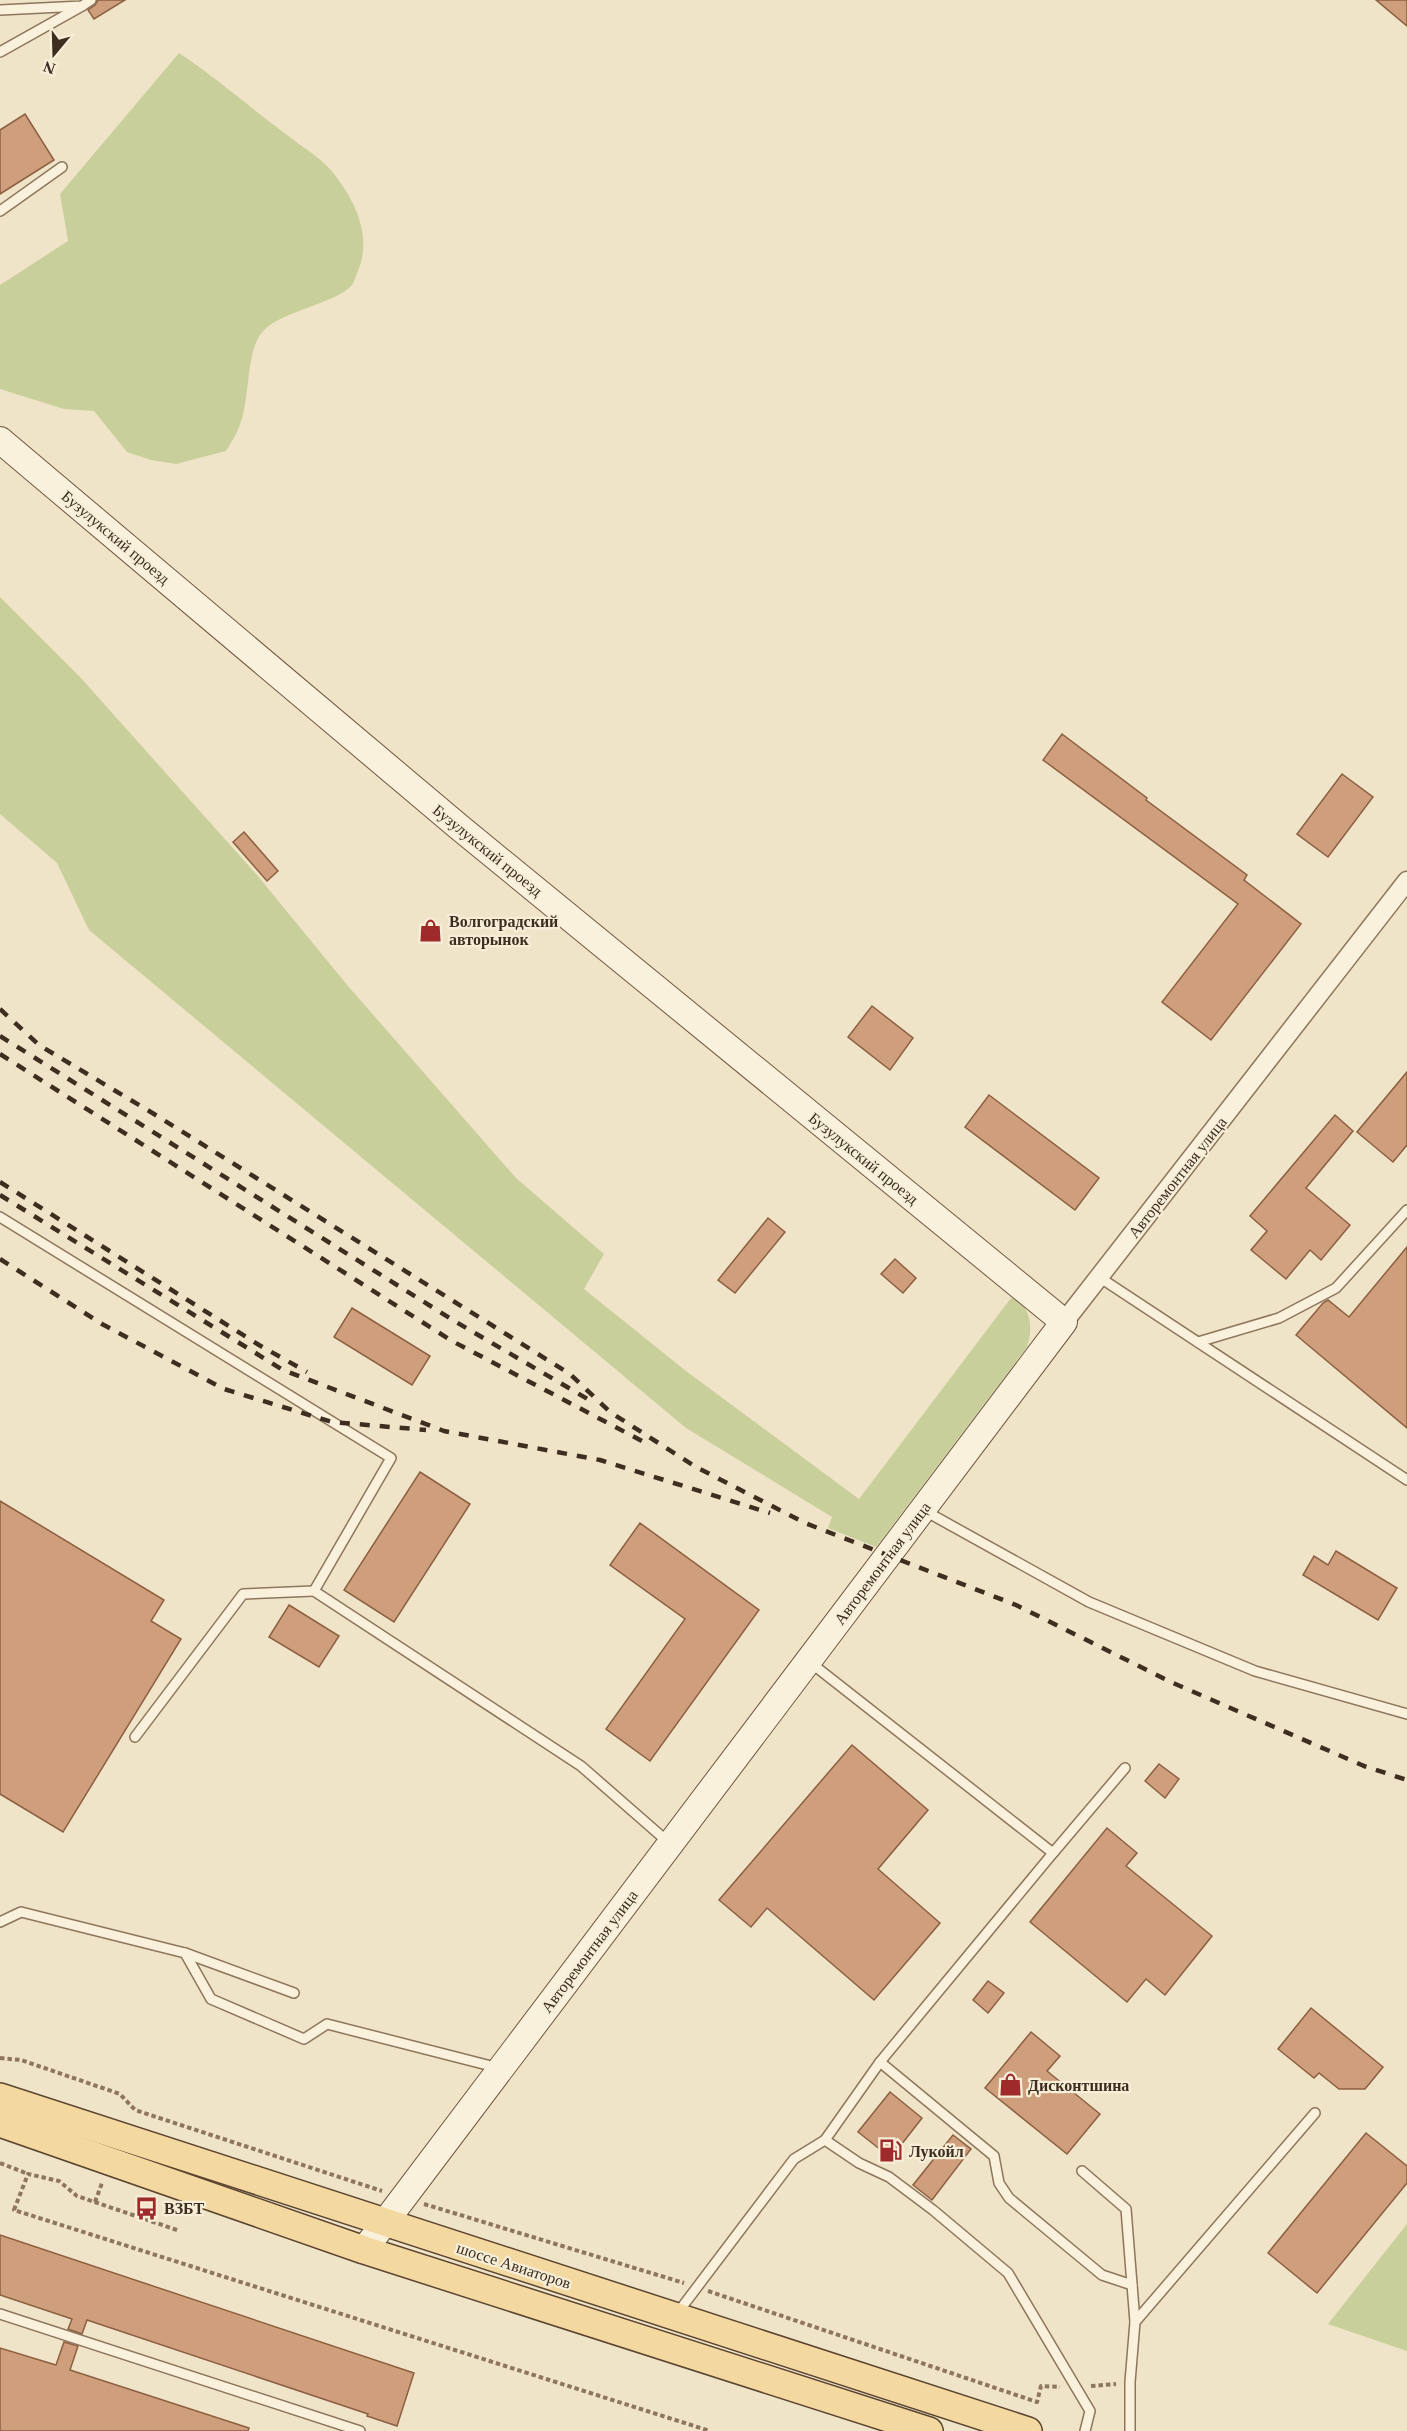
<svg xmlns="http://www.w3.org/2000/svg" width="1407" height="2431" font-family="Georgia,serif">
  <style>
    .green { fill: #c9cf9b }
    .building { fill: #cf9f7d; stroke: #8d5f41; stroke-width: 1.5 }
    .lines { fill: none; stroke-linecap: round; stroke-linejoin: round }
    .lane-casing { stroke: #8d765c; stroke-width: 12 }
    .street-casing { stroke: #8d765c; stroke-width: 21 }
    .secondary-casing { stroke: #6f573f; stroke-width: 28 }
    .primary-casing { stroke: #5b4430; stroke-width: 30 }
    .path { stroke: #8d765c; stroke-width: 4; stroke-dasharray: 4.5 3; stroke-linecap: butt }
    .lane { stroke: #faf1dc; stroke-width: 9 }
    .street { stroke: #faf1dc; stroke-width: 18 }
    .secondary { stroke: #faf1dc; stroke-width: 26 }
    .primary { stroke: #f3d9a0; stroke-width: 27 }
    .rail { stroke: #3d2e20; stroke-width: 4.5; stroke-dasharray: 10 10; stroke-linecap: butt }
    .labels { text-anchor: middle; stroke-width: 4.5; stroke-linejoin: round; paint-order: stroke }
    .street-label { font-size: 16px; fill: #3d2e20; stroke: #f7eed8 }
    .poi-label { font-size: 16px; font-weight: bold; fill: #3d2e20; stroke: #f7eed8; text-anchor: start }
  </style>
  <rect width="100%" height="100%" fill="#f0e4c8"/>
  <g class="green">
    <path d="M 179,53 C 218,79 253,110 291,138 C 305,149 318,156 330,169 C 354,198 374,236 357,273 C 356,276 354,282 352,285 C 336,304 283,310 263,331 C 245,351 251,399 239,427 C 236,435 231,443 226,451 L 176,464 L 151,460 L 127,452 L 94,411 L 64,409 L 0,389 L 0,285 L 68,241 L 60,194 Z"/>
    <path d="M 0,597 L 80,677 L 257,875 L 348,986 L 516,1178 L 604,1254 L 584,1289 L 686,1371 L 859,1499 L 1011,1298 C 1032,1304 1033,1330 1027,1347 L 876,1547 L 828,1528 L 832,1517 L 686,1428 L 89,930 L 57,863 L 0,814 Z"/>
    <path d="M 1407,2224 L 1407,2351 L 1328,2324 Z"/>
  </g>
  <g class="building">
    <path d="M 98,0 L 125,0 L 94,19 L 88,10 L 95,5 Z"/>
    <path d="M 1376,0 L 1407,0 L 1407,26 Z"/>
    <path d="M 25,114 L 54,160 L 0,194 L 0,130 Z"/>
    <path d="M 1062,734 L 1147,798 L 1146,800 L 1247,875 L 1244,880 L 1301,924 L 1211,1040 L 1162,1002 L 1238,904 L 1043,760 Z"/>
    <path d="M 1342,774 L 1373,797 L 1328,857 L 1297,834 Z"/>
    <path d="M 244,832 L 278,871 L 267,881 L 233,842 Z"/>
    <path d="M 872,1006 L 913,1038 L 890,1070 L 848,1037 Z"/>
    <path d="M 1407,1072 L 1407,1145 L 1393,1162 L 1357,1132 Z"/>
    <path d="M 989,1095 L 1099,1178 L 1075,1210 L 965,1127 Z"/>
    <path d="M 1335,1115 L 1353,1131 L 1306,1188 L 1350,1225 L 1321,1260 L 1310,1250 L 1286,1279 L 1251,1250 L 1267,1231 L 1250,1216 Z"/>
    <path d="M 768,1218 L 785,1232 L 735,1293 L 718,1280 Z"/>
    <path d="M 1407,1247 L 1407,1428 L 1296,1335 L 1323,1303 L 1328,1300 L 1349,1317 Z"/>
    <path d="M 895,1259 L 916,1278 L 903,1293 L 881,1274 Z"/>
    <path d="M 352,1308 L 430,1356 L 412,1385 L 334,1337 Z"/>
    <path d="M 420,1472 L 470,1504 L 394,1622 L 344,1590 Z"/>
    <path d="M 0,1501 L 164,1600 L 151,1621 L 181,1639 L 63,1832 L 0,1794 Z"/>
    <path d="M 640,1523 L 759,1610 L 650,1761 L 606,1729 L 685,1619 L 610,1565 Z"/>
    <path d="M 1336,1551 L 1397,1588 L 1378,1620 L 1303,1575 L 1314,1556 L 1328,1565 Z"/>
    <path d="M 289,1605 L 339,1636 L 319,1667 L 269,1637 Z"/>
    <path d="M 852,1745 L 928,1810 L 878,1869 L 940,1923 L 874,2000 L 767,1908 L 751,1927 L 719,1900 Z"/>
    <path d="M 1159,1764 L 1179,1779 L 1165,1798 L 1145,1781 Z"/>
    <path d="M 1107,1828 L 1137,1853 L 1126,1866 L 1212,1936 L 1165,1995 L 1146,1979 L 1127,2002 L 1030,1922 Z"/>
    <path d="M 988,1981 L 1004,1993 L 988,2013 L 973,2000 Z"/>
    <path d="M 1311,2008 L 1383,2067 L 1365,2089 L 1339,2089 L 1319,2073 L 1314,2078 L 1278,2049 Z"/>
    <path d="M 1031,2032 L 1060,2056 L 1047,2071 L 1100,2114 L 1067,2154 L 985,2088 Z"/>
    <path d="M 890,2092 L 922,2118 L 891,2158 L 858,2132 Z"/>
    <path d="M 1366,2133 L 1407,2166 L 1407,2183 L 1317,2293 L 1268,2253 Z"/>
    <path d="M 953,2135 L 971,2149 L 932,2200 L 913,2185 Z"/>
    <path d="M 0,2235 L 414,2373 L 397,2426 L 367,2416 L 368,2414 L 87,2320 L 82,2334 L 68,2329 L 72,2319 L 0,2295 Z"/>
    <path d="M 64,2342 L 78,2346 L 70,2370 L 249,2428 L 248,2431 L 0,2431 L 0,2348 L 56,2365 Z"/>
  </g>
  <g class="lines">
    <defs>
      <g id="lane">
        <path d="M 0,10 L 82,6 L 91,0"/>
        <path d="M 0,52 L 82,6"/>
        <path d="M 0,211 L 62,167"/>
        <path d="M 0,1217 L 391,1458 L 314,1591 L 581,1766 L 668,1842"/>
        <path d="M 1099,1277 L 1407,1480"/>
        <path d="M 1198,1342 L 1279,1318 L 1336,1288 L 1407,1210"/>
        <path d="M 925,1511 L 1089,1602 L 1255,1671 L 1407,1714"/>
        <path d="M 811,1663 L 1053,1853 L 880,2062 L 825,2140"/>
        <path d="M 135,1737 L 243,1594 L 314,1591"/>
        <path d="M 1053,1853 L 1125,1768"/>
        <path d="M 0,1922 L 21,1912 L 185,1953 L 211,1999 L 304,2039 L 327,2024 L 499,2068"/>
        <path d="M 185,1953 L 294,1993"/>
        <path d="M 880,2062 L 994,2156 L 999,2183 L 1009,2198 L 1102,2275 L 1132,2285"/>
        <path d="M 1082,2171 L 1126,2209 L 1135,2322"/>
        <path d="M 0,2314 L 360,2431"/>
        <path d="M 676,2315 L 794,2159 L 825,2140 L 859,2163 L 889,2177 L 933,2210 L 1008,2273 L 1090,2411 L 1085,2431"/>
        <path d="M 1130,2431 L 1130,2382 L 1135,2322 L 1315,2113"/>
      </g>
      <path id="street" d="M 1064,1322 L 1407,881"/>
      <path id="secondary" d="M 0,440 L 459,827 L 1064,1322 L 364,2250"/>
      <g id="primary">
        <path d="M 0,2097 L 1028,2431"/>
        <path d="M 0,2123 L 364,2250 L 929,2431"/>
      </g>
    </defs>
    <use href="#lane" class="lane-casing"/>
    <use href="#street" class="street-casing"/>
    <use href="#secondary" class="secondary-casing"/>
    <use href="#primary" class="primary-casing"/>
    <g class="path">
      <path d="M 0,2058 L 21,2060 L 120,2094 L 135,2110 L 382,2191"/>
      <path d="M 0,2163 L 28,2174"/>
      <path d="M 95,2202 L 102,2183"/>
      <path d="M 424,2204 L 684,2283"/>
      <path d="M 177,2230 L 77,2196 L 59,2181 L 28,2174 L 14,2210 L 710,2431"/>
      <path d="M 708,2291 L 1037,2402 L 1041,2386 L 1060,2387"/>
      <path d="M 1091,2386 L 1116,2384"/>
    </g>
    <use href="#lane" class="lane"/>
    <use href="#street" class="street"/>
    <use href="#secondary" class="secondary"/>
    <use href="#primary" class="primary"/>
    <g class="rail">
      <path d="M 0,1009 L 39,1045 L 154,1114 L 570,1374 L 610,1412 L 696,1467 L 805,1523 L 1016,1605 L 1173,1683 L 1364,1766 L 1407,1780"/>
      <path d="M 0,1036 L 456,1322 L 591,1401"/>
      <path d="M 0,1054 L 452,1341 L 642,1441"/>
      <path d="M 0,1182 L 259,1345 L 307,1372"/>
      <path d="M 0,1195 L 283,1370 L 444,1431 L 600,1460 L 770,1513"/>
      <path d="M 0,1259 L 102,1324 L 224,1389 L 332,1422 L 426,1430"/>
    </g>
  </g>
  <defs>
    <symbol id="shop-bare" viewBox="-9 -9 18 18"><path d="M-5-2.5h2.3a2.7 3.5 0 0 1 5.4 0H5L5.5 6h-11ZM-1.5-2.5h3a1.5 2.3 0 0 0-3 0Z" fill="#9e2a2b" stroke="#f7eed8" stroke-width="2.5" paint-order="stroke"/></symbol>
    <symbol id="fuel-bare" viewBox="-9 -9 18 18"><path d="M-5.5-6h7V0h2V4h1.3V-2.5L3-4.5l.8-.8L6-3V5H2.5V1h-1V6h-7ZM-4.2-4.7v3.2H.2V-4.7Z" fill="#9e2a2b" stroke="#f7eed8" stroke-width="2.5" paint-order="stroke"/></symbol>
    <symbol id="bus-bare" viewBox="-9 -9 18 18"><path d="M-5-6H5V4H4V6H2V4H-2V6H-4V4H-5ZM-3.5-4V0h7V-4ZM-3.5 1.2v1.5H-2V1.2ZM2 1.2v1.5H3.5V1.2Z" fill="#9e2a2b" stroke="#f7eed8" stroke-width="2.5" paint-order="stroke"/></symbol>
  </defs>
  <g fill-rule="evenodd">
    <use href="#shop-bare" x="414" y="914" width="33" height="33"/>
    <use href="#shop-bare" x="994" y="2068" width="33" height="33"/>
    <use href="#fuel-bare" x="874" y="2134" width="33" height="33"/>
    <use href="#bus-bare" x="130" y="2192" width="33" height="33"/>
  </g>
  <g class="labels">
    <g class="street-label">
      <text transform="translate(116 537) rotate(40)" y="6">Бузулукский проезд</text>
      <text transform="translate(488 850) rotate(39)" y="6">Бузулукский проезд</text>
      <text transform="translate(864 1158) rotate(39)" y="6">Бузулукский проезд</text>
      <text transform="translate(1177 1177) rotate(-52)" y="6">Авторемонтная улица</text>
      <text transform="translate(882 1563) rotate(-53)" y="6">Авторемонтная улица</text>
      <text transform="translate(589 1951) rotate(-53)" y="6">Авторемонтная улица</text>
      <text transform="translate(514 2265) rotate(18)" y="6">шоссе Авиаторов</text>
    </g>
    <g class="poi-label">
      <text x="449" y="927">Волгоградский<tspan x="449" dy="18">авторынок</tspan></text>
      <text x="1028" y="2091">Дисконтшина</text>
      <text x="909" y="2157">Лукойл</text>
      <text x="164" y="2214">ВЗБТ</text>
    </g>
  </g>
  <g transform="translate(54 54) rotate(199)" stroke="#f7eed8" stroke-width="4.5" paint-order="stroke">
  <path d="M0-4.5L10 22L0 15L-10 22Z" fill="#3d2e20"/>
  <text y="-9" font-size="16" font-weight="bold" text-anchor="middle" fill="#3d2e20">N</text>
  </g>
</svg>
